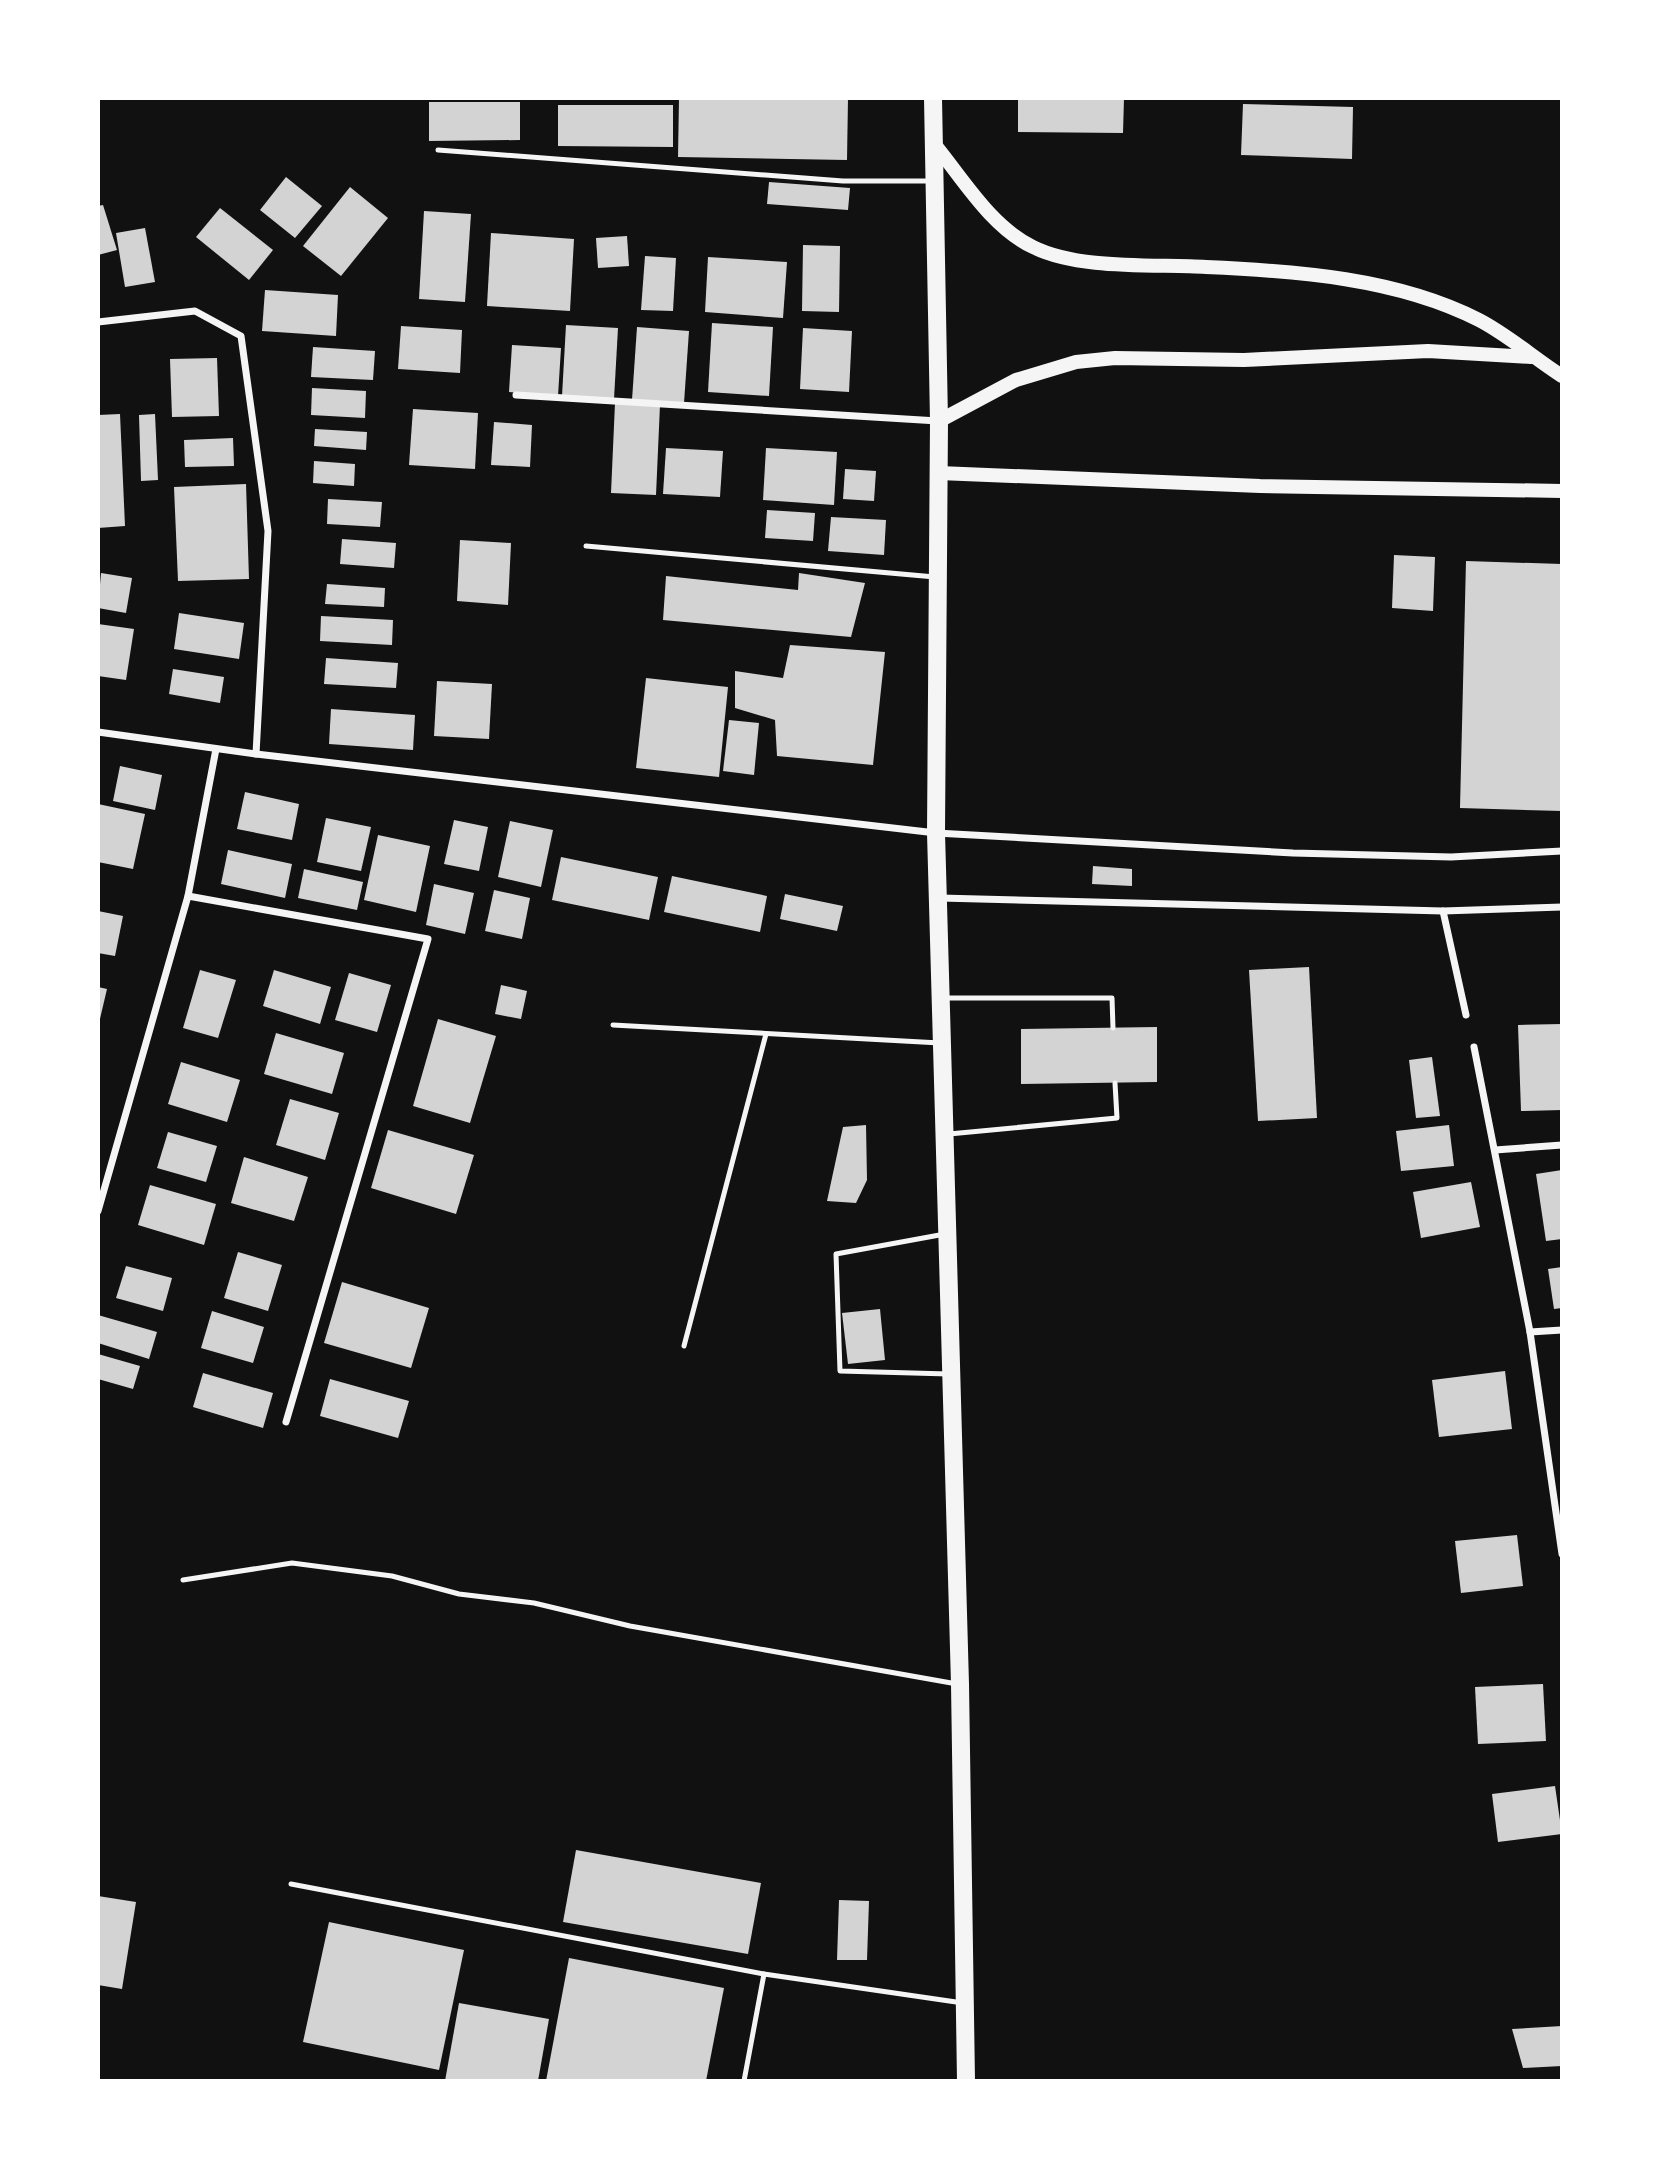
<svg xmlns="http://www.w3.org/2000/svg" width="1660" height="2179" font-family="Overpass,sans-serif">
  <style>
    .building { fill: #d3d3d3 }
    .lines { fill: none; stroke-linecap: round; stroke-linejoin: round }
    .service { stroke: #f5f5f5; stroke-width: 5 }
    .minor { stroke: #f5f5f5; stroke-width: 7 }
    .secondary { stroke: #f5f5f5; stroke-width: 14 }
    .primary { stroke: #f5f5f5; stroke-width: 18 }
  </style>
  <rect width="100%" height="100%" fill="#111"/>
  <g class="building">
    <path d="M 679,98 L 848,98 L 847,160 L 678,157 Z"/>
    <path d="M 1018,98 L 1124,98 L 1123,133 L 1018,132 Z"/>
    <path d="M 429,102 L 520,102 L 520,140 L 429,141 Z"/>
    <path d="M 1243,104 L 1353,107 L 1352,159 L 1241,155 Z"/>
    <path d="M 558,105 L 673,105 L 673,147 L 558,146 Z"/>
    <path d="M 286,177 L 322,206 L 295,238 L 260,210 Z"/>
    <path d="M 769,182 L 850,188 L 848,210 L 767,204 Z"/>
    <path d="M 350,187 L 388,218 L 341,276 L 303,246 Z"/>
    <path d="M 103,205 L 117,250 L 98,255 L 98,206 Z"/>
    <path d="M 220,208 L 273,250 L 249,280 L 196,237 Z"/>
    <path d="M 424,211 L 471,214 L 465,302 L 419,299 Z"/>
    <path d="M 145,228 L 155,282 L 125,287 L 116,233 Z"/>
    <path d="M 491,233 L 574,239 L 570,311 L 487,306 Z"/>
    <path d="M 627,236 L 629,266 L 598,268 L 596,238 Z"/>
    <path d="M 803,245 L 840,246 L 839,312 L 802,311 Z"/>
    <path d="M 645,256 L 676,258 L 673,311 L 641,310 Z"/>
    <path d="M 708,257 L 787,262 L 783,318 L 705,312 Z"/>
    <path d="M 265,290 L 338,295 L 336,336 L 262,331 Z"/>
    <path d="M 712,323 L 773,327 L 769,396 L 708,392 Z"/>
    <path d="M 566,325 L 618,328 L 614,399 L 562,396 Z"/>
    <path d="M 401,326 L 462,330 L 460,373 L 398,369 Z"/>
    <path d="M 637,327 L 689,331 L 684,403 L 632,400 Z"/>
    <path d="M 803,328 L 852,331 L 849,392 L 800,389 Z"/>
    <path d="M 512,345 L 561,348 L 558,396 L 509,392 Z"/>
    <path d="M 313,347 L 375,351 L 373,380 L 311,377 Z"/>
    <path d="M 217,358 L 219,416 L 172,417 L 170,359 Z"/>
    <path d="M 312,388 L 366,391 L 365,418 L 311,415 Z"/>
    <path d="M 615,403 L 660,405 L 656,495 L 611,493 Z"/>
    <path d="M 413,409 L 478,413 L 475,469 L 409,465 Z"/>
    <path d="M 120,414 L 125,526 L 98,528 L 98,415 Z"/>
    <path d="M 155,414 L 158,480 L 141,481 L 139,415 Z"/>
    <path d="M 494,422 L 532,425 L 530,467 L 491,465 Z"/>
    <path d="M 315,429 L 367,432 L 366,450 L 314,446 Z"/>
    <path d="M 233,438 L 234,466 L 185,467 L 184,440 Z"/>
    <path d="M 666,448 L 723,451 L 720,497 L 663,494 Z"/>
    <path d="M 766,448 L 837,452 L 834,505 L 763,500 Z"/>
    <path d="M 314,461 L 355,464 L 354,486 L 313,483 Z"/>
    <path d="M 845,469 L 876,471 L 874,501 L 843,499 Z"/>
    <path d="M 246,484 L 249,579 L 178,581 L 174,487 Z"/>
    <path d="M 328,499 L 382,502 L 380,527 L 327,524 Z"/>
    <path d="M 767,510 L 815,513 L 813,541 L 765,538 Z"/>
    <path d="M 831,517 L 886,520 L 884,555 L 828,551 Z"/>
    <path d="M 342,539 L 396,543 L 394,568 L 340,564 Z"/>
    <path d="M 460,540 L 511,543 L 508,605 L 457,601 Z"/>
    <path d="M 1394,555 L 1435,557 L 1433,611 L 1392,608 Z"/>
    <path d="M 1466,561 L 1562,564 L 1562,811 L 1460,808 Z"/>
    <path d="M 101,573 L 132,578 L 126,613 L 98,608 Z"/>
    <path d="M 799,573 L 865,583 L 851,637 L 663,620 L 666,576 L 798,590 Z"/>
    <path d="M 327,584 L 385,588 L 384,607 L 325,604 Z"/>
    <path d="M 179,613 L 244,623 L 239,659 L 174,649 Z"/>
    <path d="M 321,616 L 393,620 L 392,645 L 320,641 Z"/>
    <path d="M 98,624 L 134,629 L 126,680 L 98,676 Z"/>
    <path d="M 790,645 L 885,652 L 873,765 L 777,756 L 775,720 L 735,708 L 735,671 L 783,678 Z"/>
    <path d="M 326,658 L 398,663 L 396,688 L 324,684 Z"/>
    <path d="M 173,669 L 224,677 L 220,703 L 169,694 Z"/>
    <path d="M 646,678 L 728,687 L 719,777 L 636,768 Z"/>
    <path d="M 437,681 L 492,684 L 489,739 L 434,736 Z"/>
    <path d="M 331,709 L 415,715 L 413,750 L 329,744 Z"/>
    <path d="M 729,720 L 759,723 L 754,775 L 723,771 Z"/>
    <path d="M 120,766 L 162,775 L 155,810 L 113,801 Z"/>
    <path d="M 245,792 L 299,804 L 292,840 L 237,829 Z"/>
    <path d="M 98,804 L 145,814 L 133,869 L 98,862 Z"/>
    <path d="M 326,818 L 371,827 L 361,871 L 317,862 Z"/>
    <path d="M 454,820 L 488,827 L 479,871 L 444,864 Z"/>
    <path d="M 510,821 L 553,830 L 541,887 L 498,877 Z"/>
    <path d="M 378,835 L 430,846 L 416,912 L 364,900 Z"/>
    <path d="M 228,850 L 292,864 L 285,898 L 221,884 Z"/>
    <path d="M 561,857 L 658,877 L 649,920 L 552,900 Z"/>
    <path d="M 1093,866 L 1132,869 L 1132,886 L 1092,884 Z"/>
    <path d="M 304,869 L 363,882 L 357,910 L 298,898 Z"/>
    <path d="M 672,876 L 767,896 L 760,932 L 664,912 Z"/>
    <path d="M 434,884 L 474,893 L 465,934 L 426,925 Z"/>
    <path d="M 494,890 L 530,898 L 522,939 L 485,931 Z"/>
    <path d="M 785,894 L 843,906 L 837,931 L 780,919 Z"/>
    <path d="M 98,911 L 123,916 L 115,956 L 98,953 Z"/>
    <path d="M 1309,967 L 1317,1118 L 1258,1121 L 1249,970 Z"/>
    <path d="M 200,970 L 236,980 L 218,1038 L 183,1028 Z"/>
    <path d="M 274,970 L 331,987 L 320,1024 L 263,1006 Z"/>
    <path d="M 349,973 L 391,985 L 377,1032 L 335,1020 Z"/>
    <path d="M 501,985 L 527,991 L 521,1019 L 495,1014 Z"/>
    <path d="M 98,987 L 107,989 L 99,1023 L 98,1023 Z"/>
    <path d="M 438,1019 L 496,1036 L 470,1123 L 413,1106 Z"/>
    <path d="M 1562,1024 L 1562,1110 L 1521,1111 L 1518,1025 Z"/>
    <path d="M 1157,1027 L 1157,1082 L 1021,1084 L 1021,1029 Z"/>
    <path d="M 276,1033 L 344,1053 L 332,1094 L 264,1074 Z"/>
    <path d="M 1432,1057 L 1440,1116 L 1416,1118 L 1409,1060 Z"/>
    <path d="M 181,1062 L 240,1080 L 227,1122 L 168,1104 Z"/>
    <path d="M 290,1099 L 339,1113 L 325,1160 L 276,1145 Z"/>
    <path d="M 866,1125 L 867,1180 L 856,1203 L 827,1201 L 843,1127 Z"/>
    <path d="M 1449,1125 L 1454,1166 L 1401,1171 L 1396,1131 Z"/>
    <path d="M 388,1130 L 474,1155 L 456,1214 L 371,1188 Z"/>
    <path d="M 168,1132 L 217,1146 L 206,1182 L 157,1168 Z"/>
    <path d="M 244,1157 L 308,1177 L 294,1221 L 231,1203 Z"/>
    <path d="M 1562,1170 L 1562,1239 L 1546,1241 L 1536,1174 Z"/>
    <path d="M 1471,1182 L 1480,1227 L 1421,1238 L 1413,1192 Z"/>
    <path d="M 150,1185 L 216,1204 L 204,1245 L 138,1225 Z"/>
    <path d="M 238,1252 L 282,1265 L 268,1311 L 224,1298 Z"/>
    <path d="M 126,1266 L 172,1278 L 163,1311 L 116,1298 Z"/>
    <path d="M 1562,1267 L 1562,1308 L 1554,1309 L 1548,1269 Z"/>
    <path d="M 342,1282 L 429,1308 L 411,1368 L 324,1343 Z"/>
    <path d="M 880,1309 L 885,1360 L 848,1364 L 842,1313 Z"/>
    <path d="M 212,1311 L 264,1327 L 253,1363 L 201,1348 Z"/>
    <path d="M 98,1315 L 157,1332 L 149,1359 L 98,1343 Z"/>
    <path d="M 98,1354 L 140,1366 L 133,1389 L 98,1379 Z"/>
    <path d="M 1505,1371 L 1512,1429 L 1439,1437 L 1432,1380 Z"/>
    <path d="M 203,1373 L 273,1393 L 263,1428 L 193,1407 Z"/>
    <path d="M 330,1379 L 409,1401 L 398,1438 L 320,1416 Z"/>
    <path d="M 1517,1535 L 1523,1586 L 1461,1593 L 1455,1541 Z"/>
    <path d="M 1543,1684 L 1546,1741 L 1478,1744 L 1475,1687 Z"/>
    <path d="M 1555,1786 L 1562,1834 L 1498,1842 L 1492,1794 Z"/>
    <path d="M 576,1850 L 761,1883 L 748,1954 L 563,1922 Z"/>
    <path d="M 98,1896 L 136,1902 L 122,1989 L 98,1985 Z"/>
    <path d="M 839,1900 L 869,1901 L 867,1960 L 837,1960 Z"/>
    <path d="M 329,1922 L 464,1950 L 439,2070 L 303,2042 Z"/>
    <path d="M 569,1958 L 724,1988 L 706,2081 L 546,2081 Z"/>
    <path d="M 459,2003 L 549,2019 L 538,2081 L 445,2081 Z"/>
    <path d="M 1562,2026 L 1562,2066 L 1523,2068 L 1512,2029 Z"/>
  </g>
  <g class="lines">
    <g class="service">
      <path d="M 438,150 L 843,181 L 931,181"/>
      <path d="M 586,546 L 935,577"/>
      <path d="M 945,998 L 1112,998 L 1113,1028"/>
      <path d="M 613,1025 L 940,1043"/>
      <path d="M 949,1134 L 1117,1118 L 1115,1083"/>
      <path d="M 945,1234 L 836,1254 L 840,1371 L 949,1374"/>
      <path d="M 684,1346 L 766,1034"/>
      <path d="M 183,1580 L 292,1563 L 392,1576 L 459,1594 L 534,1603 L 630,1626 L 957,1684"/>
      <path d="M 291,1884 L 764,1974 L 963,2003"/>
      <path d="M 744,2081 L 764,1974"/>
    </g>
    <g class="minor">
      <path d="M 98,322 L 195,311 L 241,336 L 268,531 L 256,754"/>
      <path d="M 516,395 L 938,421"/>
      <path d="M 98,732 L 256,754 L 936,833 L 1293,853 L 1451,857 L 1562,851"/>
      <path d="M 188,896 L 428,939 L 286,1422"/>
      <path d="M 940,898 L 1443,911 L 1562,907"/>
      <path d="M 1443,911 L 1466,1015"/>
      <path d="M 1474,1047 L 1530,1332 L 1562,1554"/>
      <path d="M 1495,1150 L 1562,1145"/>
      <path d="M 98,1211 L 188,896 L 216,749"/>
      <path d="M 1530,1332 L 1562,1330"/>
    </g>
    <g class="secondary">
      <path d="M 935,145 C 963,179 991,227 1033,247 C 1079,270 1155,264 1206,267 C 1296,271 1397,278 1479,320 C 1508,335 1534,358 1562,376"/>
      <path d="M 939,421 L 1016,380 L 1076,362 L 1115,358 L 1244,360 L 1428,351 L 1531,357"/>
      <path d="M 939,473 L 1260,486 L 1562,491"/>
    </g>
    <path class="primary" d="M 933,98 L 939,421 L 936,833 L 960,1684 L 966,2081"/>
  </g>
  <rect width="1660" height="2179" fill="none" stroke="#ffffff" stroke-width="200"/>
</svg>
